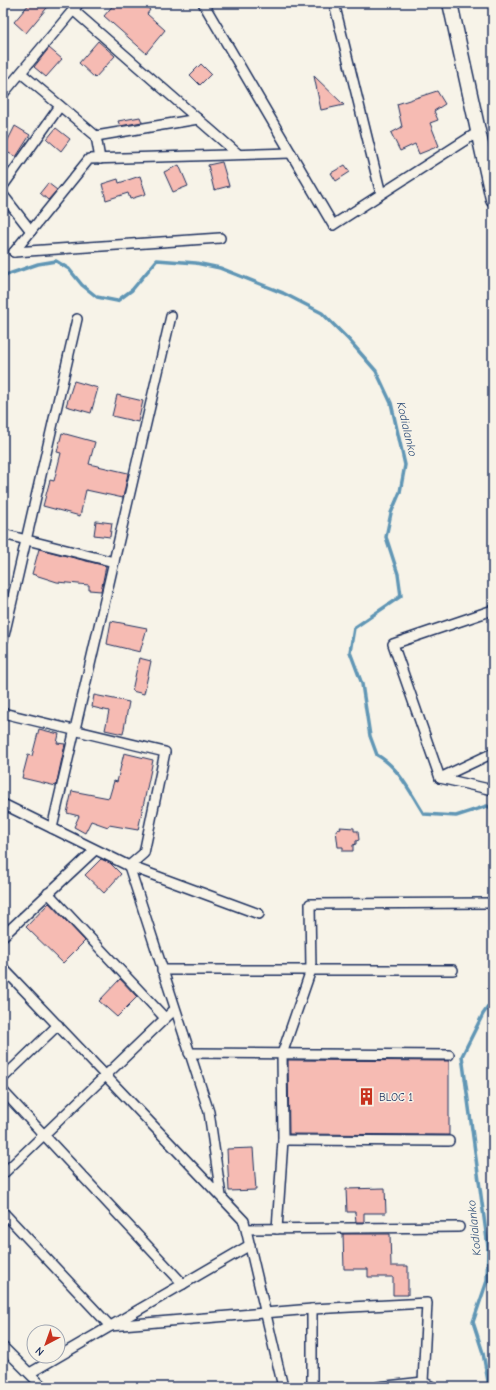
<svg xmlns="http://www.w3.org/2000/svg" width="496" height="1390" font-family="'Comic Neue',sans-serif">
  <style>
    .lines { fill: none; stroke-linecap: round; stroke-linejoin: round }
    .stream { stroke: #6196b5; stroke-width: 3.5 }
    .building { fill: #f6bbb3; stroke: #1b2f5e }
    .street-casing { stroke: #1b2f5e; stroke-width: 12 }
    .primary-casing { stroke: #1b2f5e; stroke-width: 17 }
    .street { stroke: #f7f3e8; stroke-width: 9 }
    .primary { stroke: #f7f3e8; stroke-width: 14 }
    .labels { text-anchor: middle; stroke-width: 3; stroke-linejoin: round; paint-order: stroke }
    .poi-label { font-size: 11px; fill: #1b2f5e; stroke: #f7f3e8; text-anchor: start }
    .water-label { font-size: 12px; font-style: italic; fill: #32517b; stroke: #f7f3e8 }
  </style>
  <rect width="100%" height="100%" fill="#f7f3e8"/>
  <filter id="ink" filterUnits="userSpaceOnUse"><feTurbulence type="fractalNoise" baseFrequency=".025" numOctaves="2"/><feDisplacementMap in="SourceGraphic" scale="8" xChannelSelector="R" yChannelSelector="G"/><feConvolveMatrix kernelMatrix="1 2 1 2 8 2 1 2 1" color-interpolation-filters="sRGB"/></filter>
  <g filter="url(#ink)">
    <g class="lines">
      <g class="stream">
        <path d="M 3,276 L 38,264 L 56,261 L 69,269 L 82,285 L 97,297 L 117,301 L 132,290 L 157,260 L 196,263 L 220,268 L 283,293 L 322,313 L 349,340 L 376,371 L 391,403 L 405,465 L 400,492 L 391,513 L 386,537 L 398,574 L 401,596 L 354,628 L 350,652 L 362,684 L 370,736 L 377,755 C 399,767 411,794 424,814 L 456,816 L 487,806 L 493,809"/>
        <path d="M 489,1387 L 483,1353 L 473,1322 L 487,1281 L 488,1247 L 462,1056 L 483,1014 L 493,1000"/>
      </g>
    </g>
    <g class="building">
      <path d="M 30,3 L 51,3 L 26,33 L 14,22 Z"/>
      <path d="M 115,3 L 142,3 L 150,10 L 147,14 L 165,30 L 146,53 L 104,16 Z"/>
      <path d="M 98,41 L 115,56 L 95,78 L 79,63 Z"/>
      <path d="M 49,48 L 62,59 L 46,77 L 34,67 Z"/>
      <path d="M 201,64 L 211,74 L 200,85 L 190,75 Z"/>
      <path d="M 314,76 L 344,105 L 321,110 Z"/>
      <path d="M 437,91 L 445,104 L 434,111 L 438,120 L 430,123 L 439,146 L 419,154 L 415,144 L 400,151 L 391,133 L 402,127 L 397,104 Z"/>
      <path d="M 140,117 L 142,122 L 120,126 L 118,121 Z"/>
      <path d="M 15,126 L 30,135 L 16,157 L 3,150 Z"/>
      <path d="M 56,128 L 70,139 L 61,151 L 47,139 Z"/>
      <path d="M 222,162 L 229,186 L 214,190 L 208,165 Z"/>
      <path d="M 179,165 L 188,186 L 173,192 L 164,172 Z"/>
      <path d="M 345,165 L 350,172 L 336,181 L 331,173 Z"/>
      <path d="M 140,176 L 146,194 L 130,199 L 128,193 L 106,200 L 102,184 L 118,179 L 119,183 Z"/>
      <path d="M 48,183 L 57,190 L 48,200 L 40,193 Z"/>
      <path d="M 74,381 L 98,388 L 91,413 L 66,406 Z"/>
      <path d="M 117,395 L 143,401 L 138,422 L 112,416 Z"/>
      <path d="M 62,433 L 95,442 L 89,464 L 128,473 L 123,498 L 86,490 L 80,516 L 43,506 L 50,480 L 54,481 L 61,453 L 57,452 Z"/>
      <path d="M 96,521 L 112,523 L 110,537 L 94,535 Z"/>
      <path d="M 39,549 L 106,566 L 101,591 L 89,590 L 89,585 L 57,582 L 32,574 Z"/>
      <path d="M 111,621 L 147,628 L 140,652 L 107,644 Z"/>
      <path d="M 139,658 L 151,661 L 144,694 L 132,691 Z"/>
      <path d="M 94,695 L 129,702 L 123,734 L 105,730 L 109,711 L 92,707 Z"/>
      <path d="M 39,729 L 59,734 L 57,743 L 65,744 L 56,786 L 22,778 L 28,755 L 32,756 Z"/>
      <path d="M 124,753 L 153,760 L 138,830 L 109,825 L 108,827 L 91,821 L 85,833 L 74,827 L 79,816 L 67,813 L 72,791 L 109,798 L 114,781 L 117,782 Z"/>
      <path d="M 340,827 L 354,828 L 354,831 L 358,831 L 359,840 L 356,841 L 356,844 L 353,845 L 353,851 L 343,851 L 343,847 L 338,847 L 336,830 L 341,829 Z"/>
      <path d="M 101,859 L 110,863 L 121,874 L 104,893 L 85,875 Z"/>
      <path d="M 49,903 L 85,941 L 63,963 L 26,927 Z"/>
      <path d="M 120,979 L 137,997 L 117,1017 L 99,1001 Z"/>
      <path d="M 288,1060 L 449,1061 L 449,1135 L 289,1134 Z"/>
      <path d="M 253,1148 L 256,1190 L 229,1191 L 227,1149 Z"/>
      <path d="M 385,1188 L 386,1213 L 364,1213 L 364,1222 L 356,1222 L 355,1212 L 347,1212 L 346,1189 Z"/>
      <path d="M 343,1234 L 390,1234 L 391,1266 L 408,1266 L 408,1295 L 393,1295 L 393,1277 L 368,1277 L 368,1269 L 344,1269 Z"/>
    </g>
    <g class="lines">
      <defs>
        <g id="street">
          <path d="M 203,3 L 333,225 L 478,132"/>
          <path d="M 334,3 L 381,194"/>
          <path d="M 73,10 L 238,154"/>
          <path d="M 21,73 L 96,136 L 100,159"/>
          <path d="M 3,94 L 79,3"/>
          <path d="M 96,136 L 198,119"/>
          <path d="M 3,186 L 60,106"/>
          <path d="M 3,195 L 31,231"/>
          <path d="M 14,252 L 89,159 L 291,153"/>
          <path d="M 14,252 L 220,238"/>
          <path d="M 3,534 L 114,562"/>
          <path d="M 3,640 L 77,319"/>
          <path d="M 3,713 L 165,752 L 144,853 L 129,866"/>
          <path d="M 440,778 L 393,644 L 493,610"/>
          <path d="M 440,778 L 493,753"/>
          <path d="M 440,778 L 493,790"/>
          <path d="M 3,804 L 129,866 L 259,914"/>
          <path d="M 52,828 L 171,316"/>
          <path d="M 129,866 L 209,1112 L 221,1196"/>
          <path d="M 48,893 L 165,1018"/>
          <path d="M 3,936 L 95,850"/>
          <path d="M 3,968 L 244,1221 L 283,1387"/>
          <path d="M 162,970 L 453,970"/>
          <path d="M 189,1053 L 449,1055"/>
          <path d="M 3,1078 L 58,1025"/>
          <path d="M 3,1091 L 183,1284"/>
          <path d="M 283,1140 L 449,1141"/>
          <path d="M 3,1174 L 174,1010"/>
          <path d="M 3,1212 L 110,1326 L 312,1309 L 427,1303 L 423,1382 L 433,1387"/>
          <path d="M 247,1229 L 459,1227"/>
          <path d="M 277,1229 L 283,1140 L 282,1054 L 311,970 L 310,904 L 493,903"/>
          <path d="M 312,1309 L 312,1387"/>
          <path d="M 3,1347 L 43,1387"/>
          <path d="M 30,1373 L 250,1245"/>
          <path d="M 378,1387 L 423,1382"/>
        </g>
        <path id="primary" d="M 450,3 L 493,199"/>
      </defs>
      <use href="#street" class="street-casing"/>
      <use href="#primary" class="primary-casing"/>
      <use href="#street" class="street"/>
      <use href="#primary" class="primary"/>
    </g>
  </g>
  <defs>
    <symbol id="building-bare" viewBox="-9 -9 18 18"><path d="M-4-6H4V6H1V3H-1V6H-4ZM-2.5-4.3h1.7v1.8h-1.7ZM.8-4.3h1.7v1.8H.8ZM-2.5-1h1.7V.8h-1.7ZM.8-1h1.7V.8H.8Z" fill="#c8321e" stroke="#f7f3e8" stroke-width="2.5" paint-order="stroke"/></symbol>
  </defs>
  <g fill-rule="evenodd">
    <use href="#building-bare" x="354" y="1084" width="25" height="25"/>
  </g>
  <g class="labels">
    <g class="poi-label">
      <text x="379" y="1101">BLOC 1</text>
    </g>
    <g class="water-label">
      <text transform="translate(407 429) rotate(77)" y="4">Kodialanko</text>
      <text transform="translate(474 1228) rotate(-96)" y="4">Kodialanko</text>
    </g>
  </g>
  <rect width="496" height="1390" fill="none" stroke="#f7f3e8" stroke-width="16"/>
  <rect x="8" y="8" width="480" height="1374" fill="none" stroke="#1b2f5e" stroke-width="1.5" filter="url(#ink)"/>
  <g transform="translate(46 1344) rotate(221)"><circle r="19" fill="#f7f3e8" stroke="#9fa5b1"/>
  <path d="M0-3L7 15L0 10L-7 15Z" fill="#c8321e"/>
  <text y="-6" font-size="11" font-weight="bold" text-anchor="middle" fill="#1b2f5e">N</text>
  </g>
</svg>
